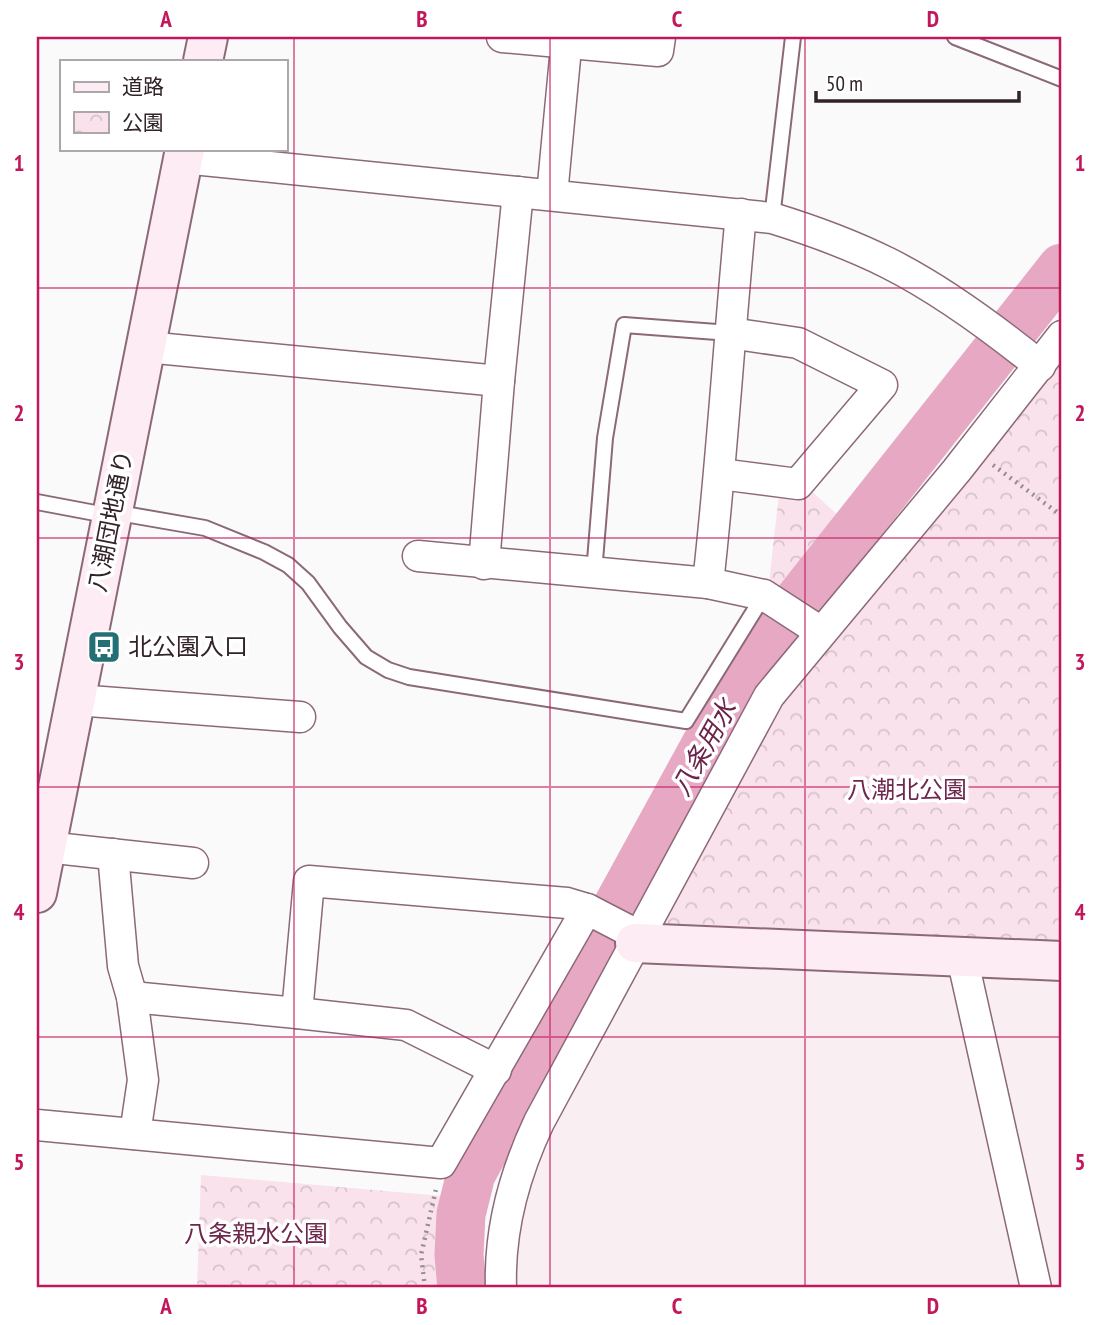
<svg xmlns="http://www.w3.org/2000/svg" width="1099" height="1325" font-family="'PT Sans Narrow','Noto Sans JP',sans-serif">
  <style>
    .built { fill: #f9eff3 }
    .park { fill: url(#park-crowns) }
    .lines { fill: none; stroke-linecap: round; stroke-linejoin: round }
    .river { stroke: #e7a8c4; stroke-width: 49 }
    .lane-casing { stroke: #8c6978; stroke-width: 18 }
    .street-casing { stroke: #8c6978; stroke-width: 33 }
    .secondary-casing { stroke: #8c6978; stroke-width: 42 }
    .path { stroke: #958e91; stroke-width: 4.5; stroke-dasharray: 2 5; stroke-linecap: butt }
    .lane { stroke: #fff; stroke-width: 14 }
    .street { stroke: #fff; stroke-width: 30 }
    .secondary { stroke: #fdecf3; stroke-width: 38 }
    .grid { fill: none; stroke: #c2185b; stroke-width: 2; stroke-opacity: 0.55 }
    .labels { text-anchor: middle; stroke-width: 7; stroke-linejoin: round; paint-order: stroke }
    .street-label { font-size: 24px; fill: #312329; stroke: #fff }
    .poi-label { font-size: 24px; fill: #312329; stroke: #fff; text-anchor: start }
    .park-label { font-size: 24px; fill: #70274d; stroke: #fff }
    .water-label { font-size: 26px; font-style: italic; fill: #6b2349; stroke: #fff }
    .neatline { fill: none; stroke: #c2185b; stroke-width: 2.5 }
    .grid-label { font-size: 23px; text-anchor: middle; font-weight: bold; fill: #c2185b }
  </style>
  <defs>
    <pattern id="park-crowns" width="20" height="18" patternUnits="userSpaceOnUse" patternTransform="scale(1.75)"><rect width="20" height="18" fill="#f9e2eb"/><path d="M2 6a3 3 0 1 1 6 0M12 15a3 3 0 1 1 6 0" fill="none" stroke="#d6c2ca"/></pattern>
  </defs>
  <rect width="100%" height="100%" fill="#fafafa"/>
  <path class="built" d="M 641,956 L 1062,976 L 1062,1288 L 512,1288 L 523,1196 L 540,1147 Z"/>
  <g class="park">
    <path d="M 1062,331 L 1062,953 L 651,933 L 780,699 Z"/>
    <path d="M 781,476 L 798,479 L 851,527 L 790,607 L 768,592 Z"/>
    <path d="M 201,1175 L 454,1197 L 456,1288 L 197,1288 Z"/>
  </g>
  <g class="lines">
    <path class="river" d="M 462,1288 L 459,1255 L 461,1214 L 471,1174 L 754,657 L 1062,268"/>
    <defs>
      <g id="lane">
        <path d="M 955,37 L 1062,79"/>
        <path d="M 772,218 L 793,37"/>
        <path d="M 37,502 L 111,516"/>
        <path d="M 113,512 L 205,528 L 264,552 L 288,565 L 308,583 L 340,627 L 366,657 L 388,670 L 409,677 L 686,721 L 764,595"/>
        <path d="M 594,573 L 605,438 L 624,325 L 730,333"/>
      </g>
      <g id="street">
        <path d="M 502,37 L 658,51 L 660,37"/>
        <path d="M 183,158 L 772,218 C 811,230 850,244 888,263 C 942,290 993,328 1040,366"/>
        <path d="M 552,195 L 567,37"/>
        <path d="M 146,347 L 499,381"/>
        <path d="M 720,474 L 798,484 L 882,385 L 798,343 L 730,333"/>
        <path d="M 418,556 L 708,583 L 764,595 L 821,632"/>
        <path d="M 484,564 L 499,381 L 518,192"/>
        <path d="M 708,583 C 722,460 729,337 741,214"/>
        <path d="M 76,700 L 300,717"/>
        <path d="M 46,847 L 193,863"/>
        <path d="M 113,854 L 123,966 L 132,997 L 143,1080 L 135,1134"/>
        <path d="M 962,957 L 1036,1288"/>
        <path d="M 132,997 L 297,1013 L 309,881 L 567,903 L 587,909 L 639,936"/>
        <path d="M 297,1013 L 406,1025 L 496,1070"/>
        <path d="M 37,1125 L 441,1163 L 587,909"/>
        <path d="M 501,1288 C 499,1229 514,1175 539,1122 L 769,696 L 957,470 L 1062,336"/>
      </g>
      <g id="secondary">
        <path d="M 203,61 L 208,37"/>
        <path d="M 37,893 L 185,149"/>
        <path d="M 635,943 L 1062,961"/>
      </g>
    </defs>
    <use href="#lane" class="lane-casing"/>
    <use href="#street" class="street-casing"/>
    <use href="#secondary" class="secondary-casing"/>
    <g class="path">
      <path d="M 993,465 L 1062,516"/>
      <path d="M 425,1288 L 421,1255 L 436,1189"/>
    </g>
    <use href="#lane" class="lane"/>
    <use href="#street" class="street"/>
    <use href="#secondary" class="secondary"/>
  </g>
  <path class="grid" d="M 294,37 L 294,1288M 550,37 L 550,1288M 805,37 L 805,1288M 37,288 L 1062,288M 37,538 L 1062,538M 37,787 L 1062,787M 37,1037 L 1062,1037"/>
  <defs>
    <symbol id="bus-square" viewBox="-11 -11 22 22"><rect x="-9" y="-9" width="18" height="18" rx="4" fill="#246f73" stroke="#fff"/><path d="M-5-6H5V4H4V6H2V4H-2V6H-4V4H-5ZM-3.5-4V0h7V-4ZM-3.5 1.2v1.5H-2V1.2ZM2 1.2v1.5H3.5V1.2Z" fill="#fff"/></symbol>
  </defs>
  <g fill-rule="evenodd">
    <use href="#bus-square" x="85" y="628" width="38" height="38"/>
  </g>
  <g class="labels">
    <g class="street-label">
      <text transform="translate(111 521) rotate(-79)" y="8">八潮団地通り</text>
    </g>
    <g class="poi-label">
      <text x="128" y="655">北公園入口</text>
    </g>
    <g class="park-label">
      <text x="907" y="798">八潮北公園</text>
      <text x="256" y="1242">八条親水公園</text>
    </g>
    <g class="water-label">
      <text transform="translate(704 748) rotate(-61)" y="9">八条用水</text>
    </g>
  </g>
  <rect width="1099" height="1325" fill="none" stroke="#ffffff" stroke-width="77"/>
  <rect x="60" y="60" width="228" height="91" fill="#ffffff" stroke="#ada7a9" stroke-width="2"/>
  <rect x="74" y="82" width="35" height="10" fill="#fdecf3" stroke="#ada7a9" stroke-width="2"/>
  <text x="122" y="94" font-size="21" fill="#312329">道路</text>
  <rect x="74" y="112" width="35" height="21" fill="url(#park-crowns)" stroke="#ada7a9" stroke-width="2"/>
  <text x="122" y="130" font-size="21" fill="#312329">公園</text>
  <path d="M816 91v10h203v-10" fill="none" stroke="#312329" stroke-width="3.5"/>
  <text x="826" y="91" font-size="21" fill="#312329" stroke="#ffffff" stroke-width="5" paint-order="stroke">50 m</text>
  <rect x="38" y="38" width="1022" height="1248" class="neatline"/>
  <g class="grid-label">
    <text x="166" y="27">A</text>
    <text x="422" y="27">B</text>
    <text x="677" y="27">C</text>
    <text x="933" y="27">D</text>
    <text x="19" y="171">1</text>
    <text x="1080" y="171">1</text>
    <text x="19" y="421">2</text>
    <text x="1080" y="421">2</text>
    <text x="19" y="670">3</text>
    <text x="1080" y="670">3</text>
    <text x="19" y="920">4</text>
    <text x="1080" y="920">4</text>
    <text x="19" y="1170">5</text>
    <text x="1080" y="1170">5</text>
    <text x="166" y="1314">A</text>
    <text x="422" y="1314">B</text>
    <text x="677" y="1314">C</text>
    <text x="933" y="1314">D</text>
  </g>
</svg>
